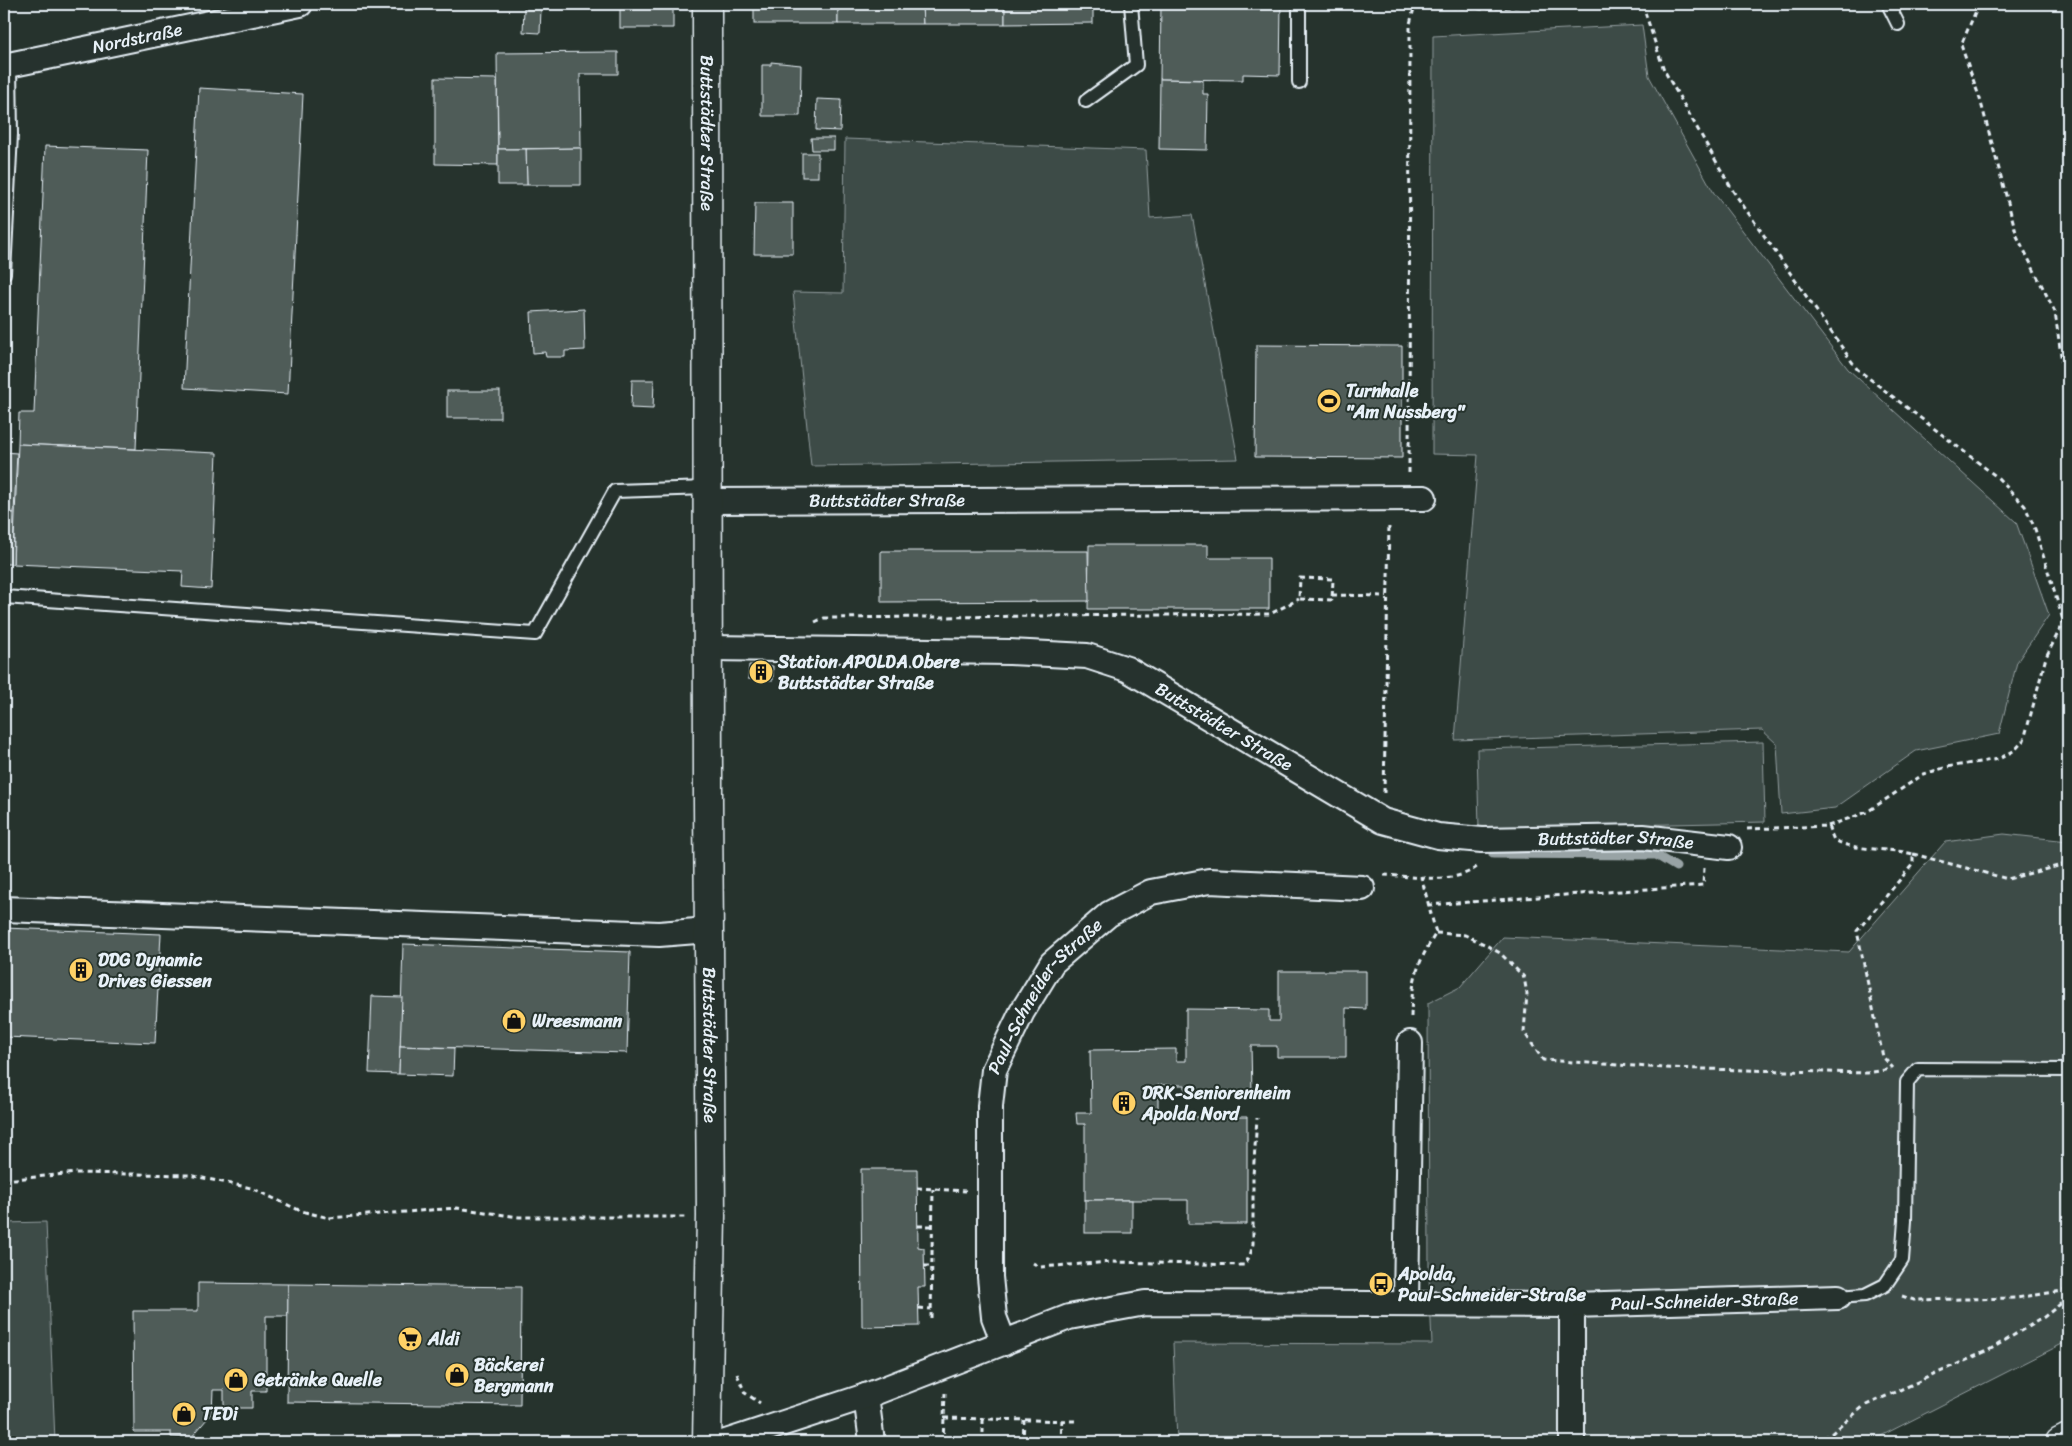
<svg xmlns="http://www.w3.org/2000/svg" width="2072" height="1446" font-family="Sriracha,sans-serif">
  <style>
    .green { fill: #3e4b47; stroke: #939ea0 }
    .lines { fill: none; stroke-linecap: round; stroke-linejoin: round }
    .stream { stroke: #98a3a5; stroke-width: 9 }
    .building { fill: #505c59; stroke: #e8f1f8 }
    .service-casing { stroke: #e8f1f8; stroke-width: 16 }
    .minor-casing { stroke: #e8f1f8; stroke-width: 28 }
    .tertiary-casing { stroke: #e8f1f8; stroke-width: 31 }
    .primary-casing { stroke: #e8f1f8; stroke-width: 31 }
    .path { stroke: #e8f1f8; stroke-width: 3; stroke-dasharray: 5 4; stroke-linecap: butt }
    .service { stroke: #26332d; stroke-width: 12 }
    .minor { stroke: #26332d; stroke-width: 24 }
    .tertiary { stroke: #26332d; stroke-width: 28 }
    .primary { stroke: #26332d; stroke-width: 28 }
    .labels { text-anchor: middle; stroke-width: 4; stroke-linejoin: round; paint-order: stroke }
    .street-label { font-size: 18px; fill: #e8f1f8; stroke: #26332d }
    .poi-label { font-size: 18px; font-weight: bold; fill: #e8f1f8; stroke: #26332d; text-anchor: start }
  </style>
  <rect width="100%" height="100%" fill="#26332d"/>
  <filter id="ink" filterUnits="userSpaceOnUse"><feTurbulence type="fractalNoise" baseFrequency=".02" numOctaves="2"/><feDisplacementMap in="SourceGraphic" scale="10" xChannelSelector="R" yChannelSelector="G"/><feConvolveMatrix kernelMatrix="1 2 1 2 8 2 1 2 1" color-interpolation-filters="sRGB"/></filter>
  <g filter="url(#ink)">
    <g class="green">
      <path d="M 1642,25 L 1649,76 L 1714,193 L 1848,369 L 2016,522 L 2049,615 L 2017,662 L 1999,734 L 1916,751 L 1835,808 L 1781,814 L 1777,744 L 1762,730 L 1455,740 L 1478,455 L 1432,454 L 1433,36 Z"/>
      <path d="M 845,139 L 1146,150 L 1150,218 L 1192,215 L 1238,459 L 811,466 L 793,292 L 843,293 Z"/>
      <path d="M 1763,742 L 1765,822 L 1479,828 L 1477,749 Z"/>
      <path d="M 2004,834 L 2068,841 L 2068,1341 L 1869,1442 L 1177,1442 L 1173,1343 L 1432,1344 L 1429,1276 L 1428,1003 L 1460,987 L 1503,937 L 1849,952 L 1945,842 Z"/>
      <path d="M 46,1222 L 55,1442 L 4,1442 L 4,1223 Z"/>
    </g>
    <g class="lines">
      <path class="stream" d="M 1493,854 L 1656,855 L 1676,867"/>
    </g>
    <g class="building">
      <rect x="620" y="4" width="53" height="24"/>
      <rect x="754" y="4" width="84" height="20"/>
      <path d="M 838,4 L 922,4 L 923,24 L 838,24 Z"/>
      <path d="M 922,4 L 1005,4 L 1005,24 L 923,24 Z"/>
      <path d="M 1005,4 L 1093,4 L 1093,23 L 1005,24 Z"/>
      <path d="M 1161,4 L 1281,4 L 1280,75 L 1243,74 L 1243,80 L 1160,79 Z"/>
      <path d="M 1940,4 L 1951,4 L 1942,8 Z"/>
      <path d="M 524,8 L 541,9 L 540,33 L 523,32 Z"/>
      <path d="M 618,52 L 618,74 L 580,74 L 581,148 L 498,149 L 497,53 Z"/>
      <path d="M 771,62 L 801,65 L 800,116 L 762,116 L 762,65 L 771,65 Z"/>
      <path d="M 435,78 L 497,79 L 498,165 L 435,164 Z"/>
      <path d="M 1160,79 L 1203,80 L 1203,94 L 1208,94 L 1207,150 L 1159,149 Z"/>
      <path d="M 199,88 L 303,94 L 288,394 L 184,388 Z"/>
      <path d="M 817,99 L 841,100 L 840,131 L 816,130 Z"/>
      <path d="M 811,138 L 834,138 L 834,150 L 812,150 Z"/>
      <path d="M 45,146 L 148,150 L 136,449 L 18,444 L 19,413 L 34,413 Z"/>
      <path d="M 581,148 L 581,185 L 527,185 L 526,149 Z"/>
      <path d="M 498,149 L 526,149 L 527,185 L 498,185 Z"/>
      <rect x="802" y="153" width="16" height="24"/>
      <path d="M 755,203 L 793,203 L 793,254 L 754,254 Z"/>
      <path d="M 584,309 L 585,350 L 565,351 L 565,357 L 546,357 L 545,352 L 533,353 L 531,312 Z"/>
      <path d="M 1256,345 L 1402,346 L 1402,458 L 1255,457 Z"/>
      <path d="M 632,380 L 654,380 L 653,409 L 631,408 Z"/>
      <rect x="447" y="391" width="53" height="27"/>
      <path d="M 18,444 L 217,453 L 211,589 L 182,587 L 183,571 L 13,564 Z"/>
      <path d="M 4,452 L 17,453 L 14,513 L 4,512 Z"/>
      <path d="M 4,512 L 14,513 L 13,564 L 4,564 Z"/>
      <path d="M 1089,545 L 1208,545 L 1208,558 L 1269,558 L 1269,609 L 1088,609 Z"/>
      <path d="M 881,551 L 1088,551 L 1089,601 L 881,602 Z"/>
      <path d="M 749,665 L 773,666 L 773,680 L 748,679 Z"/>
      <path d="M 4,928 L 161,934 L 155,1043 L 4,1037 Z"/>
      <path d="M 403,944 L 630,952 L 627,1053 L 400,1046 Z"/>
      <path d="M 1279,971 L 1366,971 L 1366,1009 L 1346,1008 L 1346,1057 L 1277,1057 L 1277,1046 L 1251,1046 L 1252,1094 L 1185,1094 L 1185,1085 L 1158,1085 L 1158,1117 L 1247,1117 L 1247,1224 L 1188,1224 L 1188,1200 L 1085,1200 L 1085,1124 L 1077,1124 L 1076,1113 L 1091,1113 L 1090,1050 L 1176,1049 L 1176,1061 L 1186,1061 L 1186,1009 L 1269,1010 L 1269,1021 L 1279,1021 Z"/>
      <path d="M 372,996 L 402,997 L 399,1074 L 369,1073 Z"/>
      <path d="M 400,1046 L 454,1048 L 453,1076 L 399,1074 Z"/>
      <path d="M 861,1169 L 917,1169 L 918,1247 L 924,1248 L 925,1287 L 918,1287 L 919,1326 L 862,1327 Z"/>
      <rect x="1085" y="1200" width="47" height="33"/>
      <path d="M 198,1283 L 288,1284 L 288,1316 L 266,1316 L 266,1391 L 252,1391 L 252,1408 L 224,1408 L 224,1390 L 213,1390 L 212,1413 L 191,1438 L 171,1437 L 171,1432 L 134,1432 L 133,1311 L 198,1311 Z"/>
      <path d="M 288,1284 L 521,1287 L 520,1405 L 287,1402 Z"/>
    </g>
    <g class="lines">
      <defs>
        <g id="service">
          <path d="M 1299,4 L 1299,82"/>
          <path d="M 1888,4 L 1898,24"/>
          <path d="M 1086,101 L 1136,65 L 1131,4"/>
          <path d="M 4,273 L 11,134 L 10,65"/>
          <path d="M 4,597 L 535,634 L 615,491 L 708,488"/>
          <path d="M 1838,1297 L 1865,1295 L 1885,1285 L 1902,1260 L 1905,1221 L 1907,1082 L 1918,1069 L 2068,1070"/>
        </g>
        <g id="minor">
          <path id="s1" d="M 4,66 L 300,4"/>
          <path id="s2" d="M 708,501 L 1424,498"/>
          <path id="s3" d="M 708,648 L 1010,652 L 1087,656 L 1127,669 L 1383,821 L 1438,836 L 1482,840 L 1643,837 L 1729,847"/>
          <path d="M 4,909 L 659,934 L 709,930"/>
          <path d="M 1406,1304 L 1410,1043"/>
          <path d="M 1572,1305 L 1572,1442"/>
          <path id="s4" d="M 1004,1343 L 994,1317 L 990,1277 L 990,1106 L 994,1070 L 1022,1012 L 1052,963 L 1109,914 L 1151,892 L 1209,881 L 1362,888"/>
          <path d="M 866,1396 L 872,1442"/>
          <path id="s5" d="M 726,1442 L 866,1396 L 1069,1317 L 1145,1303 L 1572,1305 L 1838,1297"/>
        </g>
        <g id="tertiary">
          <path id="s6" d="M 707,4 L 708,802 L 711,1216 L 707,1442"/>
        </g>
        <path id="primary" d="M 2060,1442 L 2068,1438"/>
      </defs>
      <use href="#service" class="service-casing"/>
      <use href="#minor" class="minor-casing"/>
      <use href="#tertiary" class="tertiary-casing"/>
      <use href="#primary" class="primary-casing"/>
      <g class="path">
        <path d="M 1415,4 L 1484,9 L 1542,4"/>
        <path d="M 1645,4 L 1645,12 L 1664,70 L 1733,191 L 1857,369 L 1997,477 L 2025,506 L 2035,529 L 2064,623"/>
        <path d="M 1979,4 L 1961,45 L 1980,99 L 2017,236 L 2055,312 L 2068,406"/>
        <path d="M 1409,473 L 1410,24 L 1415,4"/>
        <path d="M 1300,578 L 1333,579 L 1332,600 L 1299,599 Z"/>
        <path d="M 1332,595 L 1387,596"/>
        <path d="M 815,622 L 824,618 L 1270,614 L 1299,599"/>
        <path d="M 1384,793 L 1389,524"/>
        <path d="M 1828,826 L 1834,840 C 1858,852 1886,847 1913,854 L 1913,864 L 1857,931 L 1883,1057 L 1893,1068"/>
        <path d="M 1747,829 L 1828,826 L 1867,812 L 1924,774 L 1947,767 L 1999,759 L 2015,750 L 2024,740 L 2046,657 L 2068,613"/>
        <path d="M 1913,854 L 2008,879 L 2062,865 L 2068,866"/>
        <path d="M 1384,875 C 1413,876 1456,886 1479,865"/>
        <path d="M 1428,905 L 1703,885 L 1704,868"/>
        <path d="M 1436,933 L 1465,935 L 1484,944 L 1500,953 L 1524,977 L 1527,994 L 1524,1032 L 1543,1060 L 1664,1068 L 1867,1073 L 1891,1069"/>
        <path d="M 1411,1017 C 1412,980 1416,965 1436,933 L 1421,876"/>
        <path d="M 4,1180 L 76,1173 L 189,1175 L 251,1188 L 301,1211 L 329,1218 L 457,1208 L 519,1217 L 685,1217"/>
        <path d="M 917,1188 L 966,1191"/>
        <path d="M 918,1226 L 933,1226"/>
        <path d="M 1033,1263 L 1040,1267 L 1111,1262 L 1244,1265 L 1250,1256 L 1253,1244 L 1253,1176 L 1257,1118"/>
        <path d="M 924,1266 L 932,1266"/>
        <path d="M 1902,1296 L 1914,1300 L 2016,1298 L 2068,1290"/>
        <path d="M 919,1308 L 931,1309"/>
        <path d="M 931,1318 L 933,1189"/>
        <path d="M 737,1374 L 745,1393 L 760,1403"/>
        <path d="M 944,1418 L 1075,1421"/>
        <path d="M 943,1442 L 945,1393"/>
        <path d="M 983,1442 L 983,1419"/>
        <path d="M 1023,1442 L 1024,1420"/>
        <path d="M 1061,1442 L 1062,1420"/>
        <path d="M 1815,1442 L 1831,1434 L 1864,1406 L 1989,1350 L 2044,1317 L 2068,1298"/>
      </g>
      <use href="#service" class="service"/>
      <use href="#minor" class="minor"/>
      <use href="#tertiary" class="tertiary"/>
      <use href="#primary" class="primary"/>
    </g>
  </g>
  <defs>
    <symbol id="stadium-disc" viewBox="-11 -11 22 22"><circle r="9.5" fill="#ffd166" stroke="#26332d"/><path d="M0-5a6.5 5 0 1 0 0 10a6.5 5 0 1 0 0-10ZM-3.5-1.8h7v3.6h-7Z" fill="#111"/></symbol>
    <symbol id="building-disc" viewBox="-11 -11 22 22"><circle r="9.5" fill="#ffd166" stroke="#26332d"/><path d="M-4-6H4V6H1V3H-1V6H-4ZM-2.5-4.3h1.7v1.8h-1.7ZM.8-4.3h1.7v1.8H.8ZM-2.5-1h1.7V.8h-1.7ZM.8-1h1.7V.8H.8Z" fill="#111"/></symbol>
    <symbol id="shop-disc" viewBox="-11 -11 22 22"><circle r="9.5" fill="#ffd166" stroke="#26332d"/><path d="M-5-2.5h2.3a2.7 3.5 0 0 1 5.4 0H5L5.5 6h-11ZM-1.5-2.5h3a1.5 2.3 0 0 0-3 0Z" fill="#111"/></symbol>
    <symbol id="bus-disc" viewBox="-11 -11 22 22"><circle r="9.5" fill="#ffd166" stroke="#26332d"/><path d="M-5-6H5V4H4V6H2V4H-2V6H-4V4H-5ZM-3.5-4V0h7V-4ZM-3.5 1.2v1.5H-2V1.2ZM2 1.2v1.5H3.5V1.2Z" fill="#111"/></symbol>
    <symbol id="supermarket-disc" viewBox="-11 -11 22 22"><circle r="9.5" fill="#ffd166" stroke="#26332d"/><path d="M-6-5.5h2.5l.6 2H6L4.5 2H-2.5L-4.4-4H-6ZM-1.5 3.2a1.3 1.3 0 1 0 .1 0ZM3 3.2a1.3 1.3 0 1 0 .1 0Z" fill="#111"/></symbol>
  </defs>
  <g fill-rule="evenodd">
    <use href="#stadium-disc" x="1315" y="387" width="28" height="28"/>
    <use href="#building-disc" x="747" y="658" width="28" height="28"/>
    <use href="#building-disc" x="67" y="956" width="28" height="28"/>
    <use href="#shop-disc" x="500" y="1007" width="28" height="28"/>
    <use href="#building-disc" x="1110" y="1089" width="28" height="28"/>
    <use href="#bus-disc" x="1367" y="1270" width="28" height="28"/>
    <use href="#supermarket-disc" x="396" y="1325" width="28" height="28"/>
    <use href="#shop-disc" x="443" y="1361" width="28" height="28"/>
    <use href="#shop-disc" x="222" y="1366" width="28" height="28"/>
    <use href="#shop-disc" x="170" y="1400" width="28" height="28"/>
  </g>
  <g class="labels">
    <g class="street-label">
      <text dy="6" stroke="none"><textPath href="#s1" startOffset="136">Nordstraße</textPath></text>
      <text dy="6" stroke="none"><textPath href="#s6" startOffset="129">Buttstädter Straße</textPath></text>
      <text dy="6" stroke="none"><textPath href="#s2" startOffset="179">Buttstädter Straße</textPath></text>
      <text dy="6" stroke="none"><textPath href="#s3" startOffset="534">Buttstädter Straße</textPath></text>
      <text dy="6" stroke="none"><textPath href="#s3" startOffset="954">Buttstädter Straße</textPath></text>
      <text dy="6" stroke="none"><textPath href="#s4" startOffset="366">Paul-Schneider-Straße</textPath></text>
      <text dy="6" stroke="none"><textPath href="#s6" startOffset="1041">Buttstädter Straße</textPath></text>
      <text dy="6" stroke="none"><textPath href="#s5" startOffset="1002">Paul-Schneider-Straße</textPath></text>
    </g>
    <g class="poi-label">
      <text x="1346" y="397">Turnhalle<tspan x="1346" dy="21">"Am Nussberg"</tspan></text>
      <text x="778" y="668">Station APOLDA Obere<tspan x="778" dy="21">Buttstädter Straße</tspan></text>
      <text x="98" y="966">DDG Dynamic<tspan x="98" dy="21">Drives Giessen</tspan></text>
      <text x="532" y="1027">Wreesmann</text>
      <text x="1142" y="1099">DRK-Seniorenheim<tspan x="1142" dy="21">Apolda Nord</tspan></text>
      <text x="1398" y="1280">Apolda,<tspan x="1398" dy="21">Paul-Schneider-Straße</tspan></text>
      <text x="428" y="1345">Aldi</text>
      <text x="474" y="1371">Bäckerei<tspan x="474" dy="21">Bergmann</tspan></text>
      <text x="254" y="1386">Getränke Quelle</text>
      <text x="202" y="1420">TEDi</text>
    </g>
  </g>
  <rect width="2072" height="1446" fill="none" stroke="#26332d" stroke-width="20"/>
  <rect x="10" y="10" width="2052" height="1426" fill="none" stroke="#e8f1f8" stroke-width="2" filter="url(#ink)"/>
</svg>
